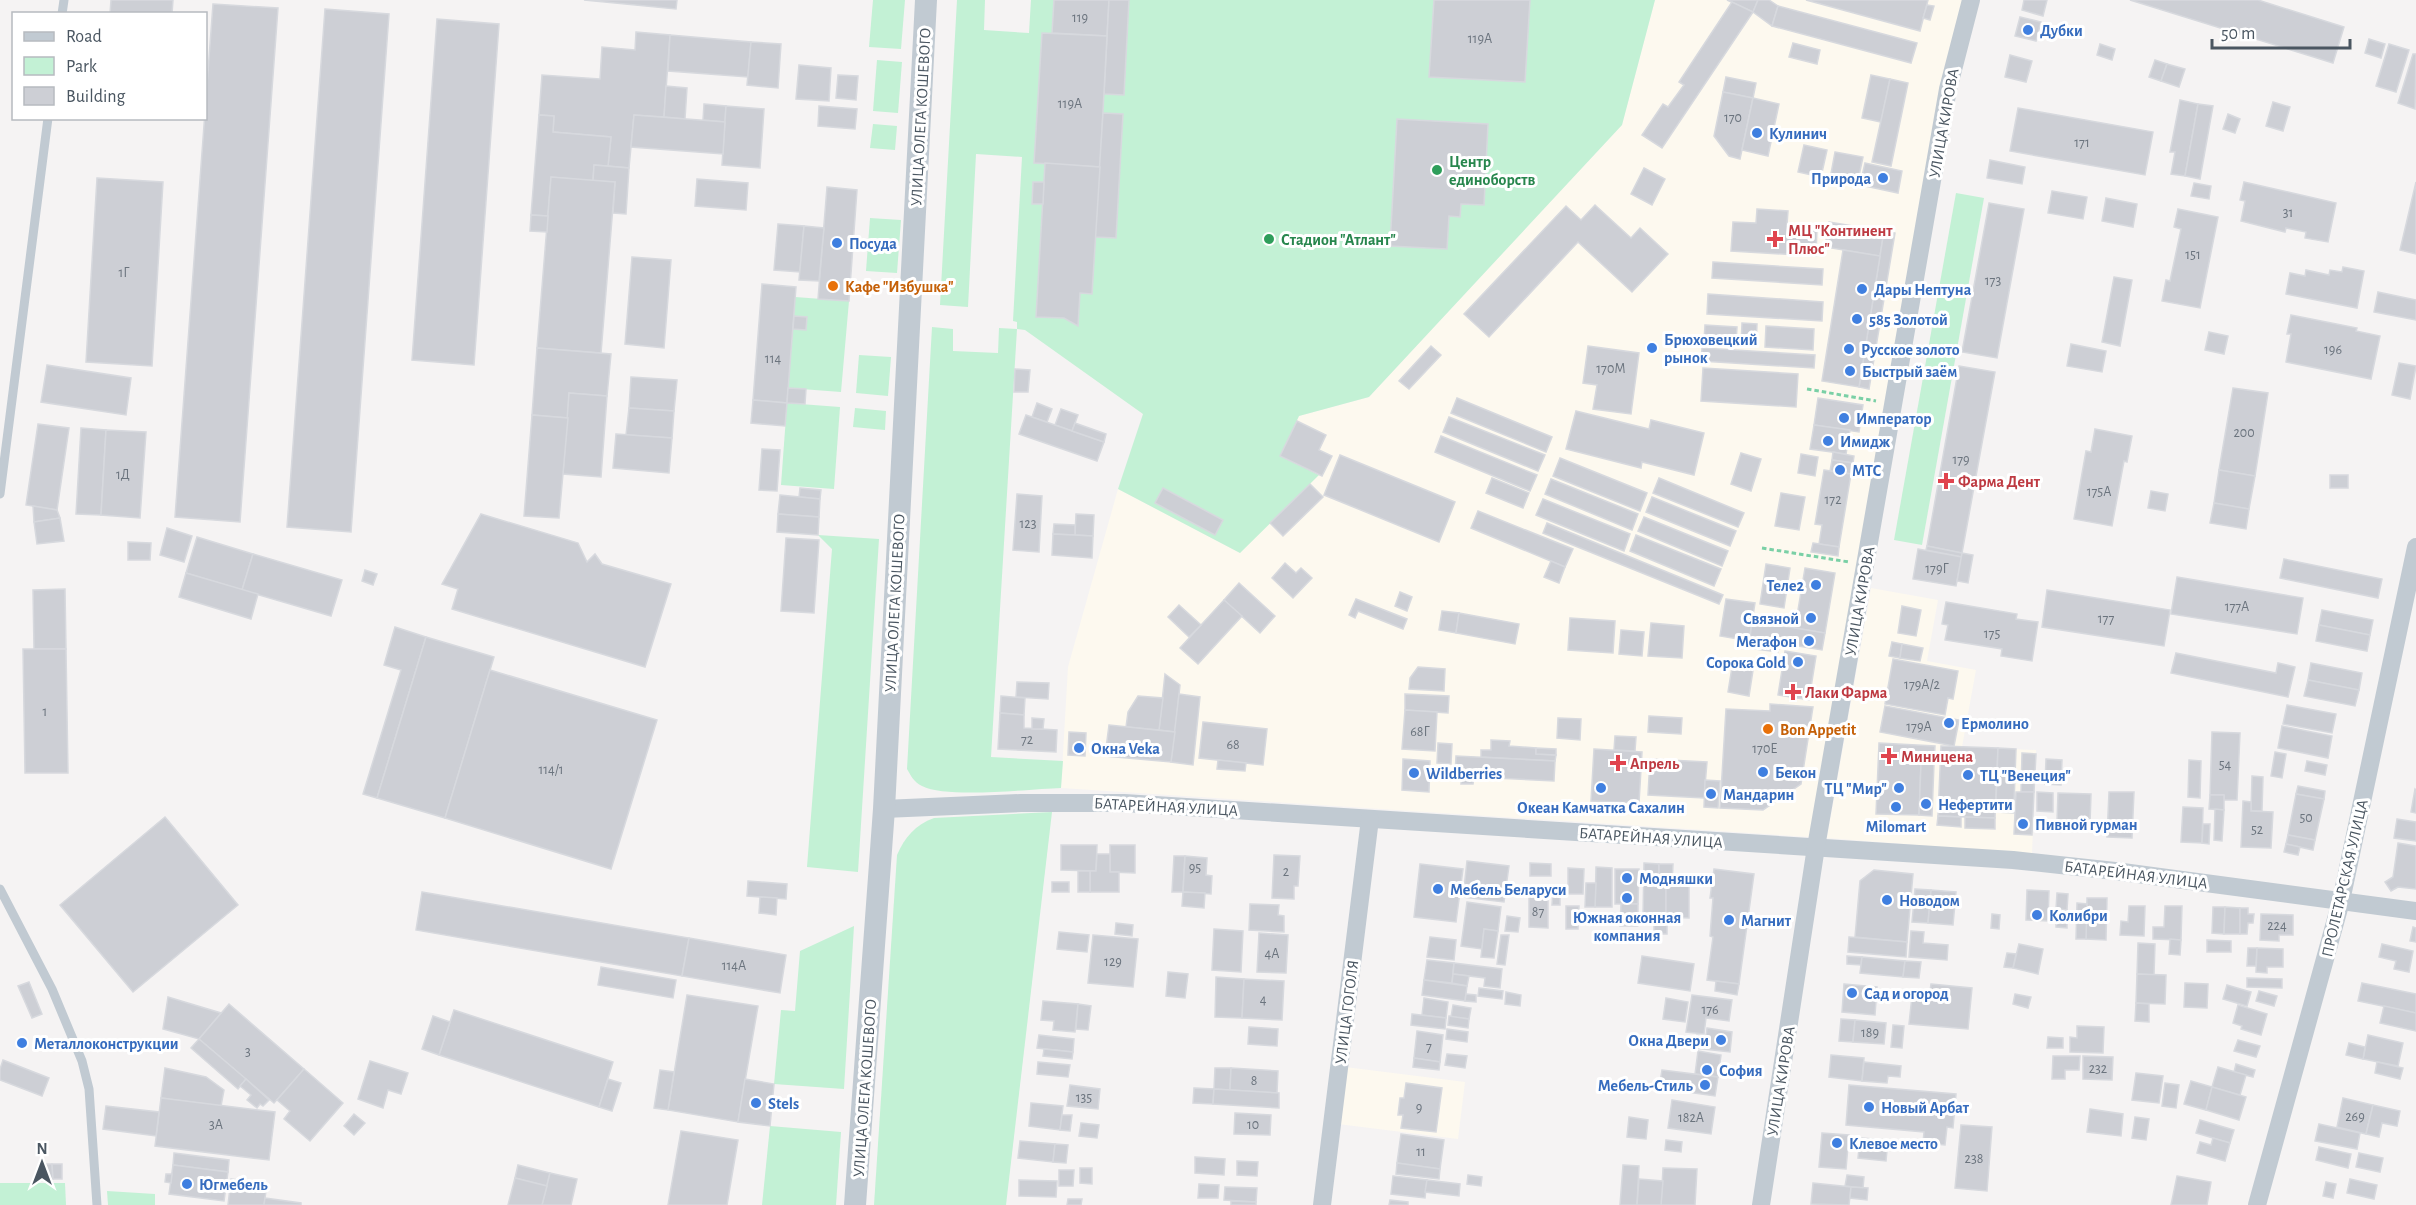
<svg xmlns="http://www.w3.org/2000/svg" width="2416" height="1205" font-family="'Alegreya Sans',sans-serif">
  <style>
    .commercial { fill: #fdf9ef }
    .green { fill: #c3f1d5 }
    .building { fill: #cdcfd5; stroke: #d7d9de; stroke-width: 1.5 }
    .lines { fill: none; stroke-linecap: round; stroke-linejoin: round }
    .path { stroke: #7ad0a6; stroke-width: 3; stroke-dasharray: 4.5 3; stroke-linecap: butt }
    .service { stroke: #c1cad2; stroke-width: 9 }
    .minor { stroke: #c1cad2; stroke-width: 18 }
    .tertiary { stroke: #c1cad2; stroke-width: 22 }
    .shop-dot { fill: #3f7fe0; stroke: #fff; stroke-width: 2 }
    .leisure-dot { fill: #2e9e5b; stroke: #fff; stroke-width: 2 }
    .health-dot { fill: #e0444e; stroke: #fff; stroke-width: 2 }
    .food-dot { fill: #e8710a; stroke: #fff; stroke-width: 2 }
    .labels { text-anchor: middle; stroke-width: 6; stroke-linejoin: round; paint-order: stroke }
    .number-label { font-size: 14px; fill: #6b747e }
    .shop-label { font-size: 16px; font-weight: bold; fill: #366cbe; stroke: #fff; text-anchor: start }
    .street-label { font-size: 16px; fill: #4a5661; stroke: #fff }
    .leisure-label { font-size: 16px; font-weight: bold; fill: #27864d; stroke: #fff; text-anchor: start }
    .health-label { font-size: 16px; font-weight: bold; fill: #be3a42; stroke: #fff; text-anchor: start }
    .food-label { font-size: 16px; font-weight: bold; fill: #c56008; stroke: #fff; text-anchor: start }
  </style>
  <rect width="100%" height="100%" fill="#f5f3f3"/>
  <g class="commercial">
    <path d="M 1655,0 L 1964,0 L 1810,837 L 1061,788 L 1068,667 L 1118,489 L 1240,553 L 1280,456 L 1299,416 L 1369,397 L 1622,125 Z"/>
    <path d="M 1871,588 L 1938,600 L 1927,661 L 1976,670 L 1962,747 L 2036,750 L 2032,854 L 1827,838 Z"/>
    <path d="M 1345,1067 L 1465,1082 L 1458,1139 L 1338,1124 Z"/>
  </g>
  <g class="green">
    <path d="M 873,0 L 905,0 L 901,49 L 869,47 Z"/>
    <path d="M 957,0 L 985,0 L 984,30 L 1029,33 L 1031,0 L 1655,0 L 1622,125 L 1369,397 L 1299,416 L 1280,456 L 1319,475 L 1240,553 L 1118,489 L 1143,414 L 1025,330 L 1017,329 L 991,757 L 1063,761 L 1061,788 C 1030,789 947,799 922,786 C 914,782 911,776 907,769 L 932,327 L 953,329 L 953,351 L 998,353 L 999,328 L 1017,329 L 1017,322 L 1013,321 L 1022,157 L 976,154 L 968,307 L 940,305 Z"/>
    <path d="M 877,60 L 902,62 L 898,113 L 873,111 Z"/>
    <path d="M 873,124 L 897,126 L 895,150 L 870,148 Z"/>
    <path d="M 1956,193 L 1984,198 L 1922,545 L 1894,540 Z"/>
    <path d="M 870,218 L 901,220 L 897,273 L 866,271 Z"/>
    <path d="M 795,297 L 849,301 L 841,392 L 788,388 L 793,329 L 806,330 L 807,317 L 794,316 Z"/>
    <path d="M 859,355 L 891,357 L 888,396 L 856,393 Z"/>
    <path d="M 787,403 L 840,407 L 834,489 L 781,485 Z"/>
    <path d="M 855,408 L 886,411 L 885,430 L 853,427 Z"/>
    <path d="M 818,535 L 879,539 L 858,872 L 807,867 L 832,549 Z"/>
    <path d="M 1052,812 L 1006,1205 L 874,1205 L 897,855 C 905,837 915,825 934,818 Z"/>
    <path d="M 854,926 L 844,1089 L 774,1084 L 781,1010 L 795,1011 L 800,951 Z"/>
    <path d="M 770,1126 L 841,1132 L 836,1205 L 762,1205 Z"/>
    <path d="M 0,1183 L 65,1183 L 66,1205 L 0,1205 Z"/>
    <path d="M 107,1191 L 155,1194 L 155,1205 L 108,1205 Z"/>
  </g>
  <g class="building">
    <path d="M 111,0 L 173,0 L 172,14 L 110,14 Z"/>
    <path d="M 584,0 L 677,0 L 676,9 Z"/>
    <path d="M 1054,0 L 1109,0 L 1107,36 L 1052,33 Z"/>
    <path d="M 1109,0 L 1129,0 L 1124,95 L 1104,94 Z"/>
    <path d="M 1434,0 L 1530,0 L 1525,82 L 1429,77 Z"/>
    <path d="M 1727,0 L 1758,0 L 1753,12 Z"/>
    <path d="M 1758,0 L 1769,0 L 1778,6 L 1772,26 L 1753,12 Z"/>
    <path d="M 1806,0 L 1928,0 L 1920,31 Z"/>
    <path d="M 2024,0 L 2047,0 L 2043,16 L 2022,10 Z"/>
    <path d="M 2130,0 L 2258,0 L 2344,27 L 2333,63 Z"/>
    <path d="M 1732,2 L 1753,12 L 1662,148 L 1642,135 L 1663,104 L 1668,107 L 1684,85 L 1679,82 Z"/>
    <path d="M 213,4 L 278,8 L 240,522 L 175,517 Z"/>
    <path d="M 1927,5 L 1934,6 L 1930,20 L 1923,18 Z"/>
    <path d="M 1778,6 L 1917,43 L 1911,63 L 1772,26 Z"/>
    <path d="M 325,9 L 389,14 L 351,532 L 287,527 Z"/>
    <path d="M 2020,17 L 2041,22 L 2036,41 L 2015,36 Z"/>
    <path d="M 437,19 L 499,24 L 474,365 L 412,360 Z"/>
    <path d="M 636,32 L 670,35 L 664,117 L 634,115 L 629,168 L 608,166 L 611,137 L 553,132 L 554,116 L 539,115 L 542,75 L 600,79 L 602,47 L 635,50 Z"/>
    <path d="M 1042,33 L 1107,36 L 1100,167 L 1034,163 Z"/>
    <path d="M 670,35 L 751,42 L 748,77 L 668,71 Z"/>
    <path d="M 2369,39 L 2385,44 L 2381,58 L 2365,53 Z"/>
    <path d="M 751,42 L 781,44 L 778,88 L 747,85 Z"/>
    <path d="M 1793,43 L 1820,50 L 1817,64 L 1789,57 Z"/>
    <path d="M 2100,44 L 2115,49 L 2112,60 L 2097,55 Z"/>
    <path d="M 2389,44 L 2409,50 L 2396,92 L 2376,86 Z"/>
    <path d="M 2413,54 L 2416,54 L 2415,109 L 2398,103 Z"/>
    <path d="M 2010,55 L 2032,61 L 2026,82 L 2005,77 Z"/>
    <path d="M 2155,60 L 2167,64 L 2161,81 L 2149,77 Z"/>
    <path d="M 2167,64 L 2185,69 L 2179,87 L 2161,81 Z"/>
    <path d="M 799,65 L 831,68 L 829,101 L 796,99 Z"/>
    <path d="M 838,75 L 858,76 L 856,100 L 836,98 Z"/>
    <path d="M 1871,75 L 1890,79 L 1881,122 L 1862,118 Z"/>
    <path d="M 1726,77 L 1756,83 L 1753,98 L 1723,92 Z"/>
    <path d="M 1890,79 L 1908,83 L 1891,166 L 1872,162 Z"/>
    <path d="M 666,86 L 687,88 L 685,119 L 664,117 Z"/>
    <path d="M 1723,92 L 1753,98 L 1740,159 L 1729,156 L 1714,136 Z"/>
    <path d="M 1753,98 L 1779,104 L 1768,156 L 1742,150 Z"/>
    <path d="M 2180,100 L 2198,104 L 2185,176 L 2171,174 L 2175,152 L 2170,152 Z"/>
    <path d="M 2273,102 L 2290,107 L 2283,131 L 2266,126 Z"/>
    <path d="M 704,104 L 726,106 L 725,122 L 703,120 Z"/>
    <path d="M 2198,104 L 2213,106 L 2200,179 L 2185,176 Z"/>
    <path d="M 726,106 L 764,109 L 760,168 L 722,165 Z"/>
    <path d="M 819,106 L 857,109 L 855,129 L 818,126 Z"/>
    <path d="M 2018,108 L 2153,132 L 2145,175 L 2010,151 Z"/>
    <path d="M 1103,113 L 1123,114 L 1116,238 L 1095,237 Z"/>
    <path d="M 2228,114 L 2240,119 L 2235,133 L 2223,129 Z"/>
    <path d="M 539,115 L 554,116 L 553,132 L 611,137 L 608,166 L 594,165 L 593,181 L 551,177 L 548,216 L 531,215 Z"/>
    <path d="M 634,115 L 725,122 L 723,154 L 631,147 Z"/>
    <path d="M 1397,119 L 1488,124 L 1484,205 L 1461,204 L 1460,217 L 1449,216 L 1447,249 L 1390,246 Z"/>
    <path d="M 1804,145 L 1827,150 L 1821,177 L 1798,172 Z"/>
    <path d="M 1835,152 L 1863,157 L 1857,185 L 1830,179 Z"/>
    <path d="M 1990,160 L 2025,167 L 2022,184 L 1987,178 Z"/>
    <path d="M 1045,163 L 1100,167 L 1092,294 L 1080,293 L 1078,326 L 1064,318 L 1036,317 Z"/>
    <path d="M 1865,163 L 1902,171 L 1898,193 L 1860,185 Z"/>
    <path d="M 594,165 L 629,168 L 626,214 L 613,213 L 615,182 L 593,181 Z"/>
    <path d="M 1644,168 L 1665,179 L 1652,205 L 1631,194 Z"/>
    <path d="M 551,177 L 615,182 L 601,353 L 537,348 Z"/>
    <path d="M 97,178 L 163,182 L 152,366 L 86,362 Z"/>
    <path d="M 697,179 L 748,183 L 746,210 L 695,206 Z"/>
    <path d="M 1033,182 L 1044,182 L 1043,204 L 1032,204 Z"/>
    <path d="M 2244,182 L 2336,203 L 2328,242 L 2305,238 L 2306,232 L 2286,228 L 2285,232 L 2241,221 L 2245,201 L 2240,200 Z"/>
    <path d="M 2416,182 L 2416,254 L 2400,250 Z"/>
    <path d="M 2194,183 L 2211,186 L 2209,199 L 2191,196 Z"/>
    <path d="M 827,187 L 857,190 L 849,301 L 818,299 Z"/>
    <path d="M 2052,191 L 2087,197 L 2083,219 L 2048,213 Z"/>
    <path d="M 2106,198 L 2137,204 L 2133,227 L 2102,221 Z"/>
    <path d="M 1989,203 L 2024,209 L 1997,358 L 1962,352 Z"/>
    <path d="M 1595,205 L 1631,238 L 1640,228 L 1668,254 L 1632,292 L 1578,242 L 1489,337 L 1464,314 L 1566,206 L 1581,220 Z"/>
    <path d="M 1757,209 L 1788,211 L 1787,225 L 1817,227 L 1816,256 L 1731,251 L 1733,222 L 1756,223 Z"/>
    <path d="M 2178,209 L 2218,217 L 2200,308 L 2162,301 L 2166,280 L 2170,281 L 2181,229 L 2174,227 Z"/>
    <path d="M 531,215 L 548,216 L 547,232 L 530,231 Z"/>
    <path d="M 1829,222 L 1884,231 L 1880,256 L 1825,247 Z"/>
    <path d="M 778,224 L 804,226 L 800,272 L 774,270 Z"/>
    <path d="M 804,226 L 824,228 L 819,281 L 799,280 Z"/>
    <path d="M 1884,231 L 1895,233 L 1869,389 L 1859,387 Z"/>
    <path d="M 1843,250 L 1880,256 L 1859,387 L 1822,381 Z"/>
    <path d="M 632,257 L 671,260 L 664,348 L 625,344 Z"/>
    <path d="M 1713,262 L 1823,269 L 1822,285 L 1712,278 Z"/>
    <path d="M 2343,267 L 2364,271 L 2357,308 L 2286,294 L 2290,273 L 2305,276 L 2306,270 L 2329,275 L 2330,270 L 2342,272 Z"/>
    <path d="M 2114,277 L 2132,280 L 2120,346 L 2102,342 Z"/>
    <path d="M 762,284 L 796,287 L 787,403 L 753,400 Z"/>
    <path d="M 2378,292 L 2416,300 L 2416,320 L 2374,312 Z"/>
    <path d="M 1708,294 L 1823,302 L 1822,321 L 1707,314 Z"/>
    <path d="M 2291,315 L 2357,328 L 2356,331 L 2380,336 L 2371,379 L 2286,362 L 2291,334 L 2287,334 Z"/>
    <path d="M 794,316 L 807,317 L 806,330 L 793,329 Z"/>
    <path d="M 1742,323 L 1757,324 L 1756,346 L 1741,345 Z"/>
    <path d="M 1705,325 L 1737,327 L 1736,343 L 1704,341 Z"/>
    <path d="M 1766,326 L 1814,329 L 1813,350 L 1765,347 Z"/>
    <path d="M 2209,332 L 2228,336 L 2224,354 L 2205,350 Z"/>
    <path d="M 2071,344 L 2106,351 L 2102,372 L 2067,366 Z"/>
    <path d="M 1431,346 L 1441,355 L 1409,389 L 1399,381 Z"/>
    <path d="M 1588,346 L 1639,353 L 1631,414 L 1593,409 L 1597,385 L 1583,383 Z"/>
    <path d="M 537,348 L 611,354 L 607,396 L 569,393 L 568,418 L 532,415 Z"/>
    <path d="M 1702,348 L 1815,355 L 1814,368 L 1701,361 Z"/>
    <path d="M 2399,363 L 2416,366 L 2410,399 L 2392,395 Z"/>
    <path d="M 47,365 L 131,378 L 126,415 L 41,402 Z"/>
    <path d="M 1959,366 L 1995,372 L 1962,553 L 1927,546 Z"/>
    <path d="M 1703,368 L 1798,374 L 1796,407 L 1701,401 Z"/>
    <path d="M 1015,369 L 1030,370 L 1028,392 L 1014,392 Z"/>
    <path d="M 631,377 L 677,380 L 674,411 L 629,408 Z"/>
    <path d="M 788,388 L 806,389 L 805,404 L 787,403 Z"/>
    <path d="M 2233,388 L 2268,393 L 2255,476 L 2219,470 Z"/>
    <path d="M 569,393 L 607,396 L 601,477 L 563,474 Z"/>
    <path d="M 1457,398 L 1552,437 L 1546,452 L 1451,413 Z"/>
    <path d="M 1818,398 L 1863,405 L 1859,432 L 1814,425 Z"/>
    <path d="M 753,400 L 787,403 L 785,426 L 751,423 Z"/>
    <path d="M 1037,403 L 1052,409 L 1047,422 L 1032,417 Z"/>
    <path d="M 629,408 L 674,411 L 672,438 L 626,435 Z"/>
    <path d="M 1061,409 L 1078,415 L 1072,431 L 1055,425 Z"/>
    <path d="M 1576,411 L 1649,429 L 1651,420 L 1704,433 L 1694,475 L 1642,462 L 1641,468 L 1566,449 Z"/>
    <path d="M 532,415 L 568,418 L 559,518 L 524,516 Z"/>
    <path d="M 1026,415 L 1104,442 L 1097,461 L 1019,434 Z"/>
    <path d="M 1449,417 L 1545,455 L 1538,471 L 1443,432 Z"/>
    <path d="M 1297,421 L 1326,435 L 1319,450 L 1332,456 L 1322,476 L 1280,456 Z"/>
    <path d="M 1075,423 L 1106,434 L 1104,442 L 1072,431 Z"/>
    <path d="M 38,424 L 69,428 L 57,510 L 26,505 Z"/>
    <path d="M 1814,425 L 1850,430 L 1846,454 L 1810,449 Z"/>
    <path d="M 81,428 L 106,430 L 101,515 L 76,514 Z"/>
    <path d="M 2095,429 L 2132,436 L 2127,462 L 2124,461 L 2112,526 L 2074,519 L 2086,451 L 2091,452 Z"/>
    <path d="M 106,430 L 146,432 L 140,518 L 101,515 Z"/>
    <path d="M 616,434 L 672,438 L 669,473 L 613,468 Z"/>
    <path d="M 1441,436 L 1537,475 L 1530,491 L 1435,452 Z"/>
    <path d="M 762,449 L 780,450 L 777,491 L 759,490 Z"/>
    <path d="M 1833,452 L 1854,456 L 1853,463 L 1832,460 Z"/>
    <path d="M 1741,453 L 1761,459 L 1751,491 L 1731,484 Z"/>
    <path d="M 1801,454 L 1818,457 L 1815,476 L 1798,473 Z"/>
    <path d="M 1340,455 L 1455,502 L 1439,542 L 1324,495 Z"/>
    <path d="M 1560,458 L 1647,493 L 1640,511 L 1553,476 Z"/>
    <path d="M 1832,460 L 1853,463 L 1851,474 L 1830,471 Z"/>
    <path d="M 1824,470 L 1851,474 L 1839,547 L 1819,544 L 1822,525 L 1815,524 Z"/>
    <path d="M 2219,470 L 2255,476 L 2249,509 L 2214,503 Z"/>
    <rect x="2330" y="475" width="18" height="13"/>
    <path d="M 1492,478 L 1529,493 L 1523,508 L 1486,493 Z"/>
    <path d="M 1659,478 L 1744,513 L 1738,527 L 1653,493 Z"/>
    <path d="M 1551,479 L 1638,514 L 1632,530 L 1545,494 Z"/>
    <path d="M 1310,484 L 1323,497 L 1283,536 L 1270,523 Z"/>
    <path d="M 800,488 L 821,490 L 820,499 L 799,497 Z"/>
    <path d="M 1163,488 L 1223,520 L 1215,535 L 1155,503 Z"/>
    <path d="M 2151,491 L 2168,494 L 2165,511 L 2148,508 Z"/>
    <path d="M 1781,493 L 1805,497 L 1799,530 L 1775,526 Z"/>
    <path d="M 1017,494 L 1042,496 L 1039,552 L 1013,550 Z"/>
    <path d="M 780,495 L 820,499 L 819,517 L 778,514 Z"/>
    <path d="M 1652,497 L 1736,531 L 1730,546 L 1646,512 Z"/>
    <path d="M 1543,499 L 1630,534 L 1624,551 L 1536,515 Z"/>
    <path d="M 2214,503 L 2249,509 L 2246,529 L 2210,523 Z"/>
    <path d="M 33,506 L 57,510 L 60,518 L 34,522 Z"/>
    <path d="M 1478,511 L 1573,549 L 1565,567 L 1471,528 Z"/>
    <path d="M 481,514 L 578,543 L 587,562 L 595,554 L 602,564 L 671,584 L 645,667 L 452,609 L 458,589 L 442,584 Z"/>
    <path d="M 778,514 L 819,517 L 818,535 L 777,532 Z"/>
    <path d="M 1076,514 L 1094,515 L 1093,536 L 1075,535 Z"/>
    <path d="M 1644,517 L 1728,551 L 1722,566 L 1638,531 Z"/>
    <path d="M 60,518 L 64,541 L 37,544 L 34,522 Z"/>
    <path d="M 1547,523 L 1723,595 L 1719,604 L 1543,533 Z"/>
    <path d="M 1054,524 L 1075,525 L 1075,535 L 1053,534 Z"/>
    <path d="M 167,528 L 192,536 L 184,562 L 160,555 Z"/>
    <path d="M 1053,534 L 1093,536 L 1092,558 L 1052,555 Z"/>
    <path d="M 1636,535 L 1721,569 L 1714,586 L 1630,551 Z"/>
    <path d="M 197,537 L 253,554 L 242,590 L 186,573 Z"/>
    <path d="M 786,538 L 819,540 L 814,613 L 781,611 Z"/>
    <path d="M 128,542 L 151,543 L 150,560 L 128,560 Z"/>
    <path d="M 1813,543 L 1839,547 L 1838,556 L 1811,552 Z"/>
    <path d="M 1927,546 L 1962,553 L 1962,557 L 1926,550 Z"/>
    <path d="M 1918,549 L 1962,557 L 1956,586 L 1913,579 Z"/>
    <path d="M 1962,553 L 1973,555 L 1968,583 L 1957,581 Z"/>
    <path d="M 253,554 L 342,580 L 331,616 L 242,590 Z"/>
    <path d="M 2284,559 L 2382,579 L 2378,598 L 2280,578 Z"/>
    <path d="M 1551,561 L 1565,567 L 1559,583 L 1544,577 Z"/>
    <path d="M 1285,563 L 1296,573 L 1301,568 L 1312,578 L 1293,598 L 1272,578 Z"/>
    <path d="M 1766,564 L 1790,568 L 1784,608 L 1760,604 Z"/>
    <path d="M 1805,568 L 1835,573 L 1825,633 L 1795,628 Z"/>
    <path d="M 365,570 L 377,574 L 373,585 L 362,581 Z"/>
    <path d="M 186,573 L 258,594 L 251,619 L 179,597 Z"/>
    <path d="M 2177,577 L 2303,598 L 2297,634 L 2171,614 Z"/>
    <path d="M 1239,583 L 1275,616 L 1260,633 L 1224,600 Z"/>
    <path d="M 65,589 L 66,649 L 34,649 L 33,590 Z"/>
    <path d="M 2047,590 L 2170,610 L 2164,646 L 2042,627 Z"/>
    <path d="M 1400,592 L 1412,597 L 1407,611 L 1395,606 Z"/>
    <path d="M 1356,599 L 1407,619 L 1403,629 L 1358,611 L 1355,618 L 1349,615 Z"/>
    <path d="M 1726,599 L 1755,603 L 1749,641 L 1720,636 Z"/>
    <path d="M 1224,600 L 1242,616 L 1198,664 L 1180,648 Z"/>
    <path d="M 1946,602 L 2017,614 L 2016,619 L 2038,622 L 2032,661 L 2001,656 L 2002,649 L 1945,640 L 1948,625 L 1942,624 Z"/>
    <path d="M 1179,605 L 1201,625 L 1189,637 L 1168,617 Z"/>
    <path d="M 1902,606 L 1921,610 L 1916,636 L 1898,633 Z"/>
    <path d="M 2322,610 L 2373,620 L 2370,635 L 2319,625 Z"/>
    <path d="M 1442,611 L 1459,613 L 1456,633 L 1439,630 Z"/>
    <path d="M 1459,613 L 1519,624 L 1515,644 L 1456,633 Z"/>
    <path d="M 1570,618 L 1615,621 L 1613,653 L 1568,650 Z"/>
    <path d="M 1752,621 L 1825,633 L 1822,650 L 1750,638 Z"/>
    <path d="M 1651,623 L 1684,626 L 1682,658 L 1648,656 Z"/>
    <path d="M 2319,625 L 2370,635 L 2367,651 L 2316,641 Z"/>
    <path d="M 395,627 L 426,637 L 377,798 L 363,794 L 401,670 L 384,665 Z"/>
    <path d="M 1621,630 L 1644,632 L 1642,656 L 1619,654 Z"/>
    <path d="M 426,637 L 494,657 L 445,818 L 377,798 Z"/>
    <path d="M 1750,638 L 1780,643 L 1778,652 L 1748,648 Z"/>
    <path d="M 1892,642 L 1902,644 L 1900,658 L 1889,656 Z"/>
    <path d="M 1902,644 L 1923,648 L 1920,661 L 1900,658 Z"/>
    <path d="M 23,649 L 66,649 L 68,773 L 25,773 Z"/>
    <path d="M 1785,651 L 1816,656 L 1809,700 L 1778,695 Z"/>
    <path d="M 2176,653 L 2276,673 L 2278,663 L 2295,667 L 2288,697 L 2171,673 Z"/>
    <path d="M 1893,659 L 1958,671 L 1953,699 L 1948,698 L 1945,715 L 1885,704 Z"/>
    <path d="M 1733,661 L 1754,664 L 1749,696 L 1728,692 Z"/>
    <path d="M 2311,663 L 2362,673 L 2359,690 L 2308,680 Z"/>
    <path d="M 1418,667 L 1445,669 L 1444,691 L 1409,689 L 1410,678 Z"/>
    <path d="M 490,670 L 657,720 L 611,869 L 445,818 Z"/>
    <path d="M 1165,674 L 1180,685 L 1175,732 L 1159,730 Z"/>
    <path d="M 2308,680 L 2359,690 L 2355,706 L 2304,696 Z"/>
    <path d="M 1017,682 L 1049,683 L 1048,699 L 1016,697 Z"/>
    <path d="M 1179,694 L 1200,697 L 1193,765 L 1171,762 Z"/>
    <path d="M 1405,694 L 1449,696 L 1448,713 L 1405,710 Z"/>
    <path d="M 1001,696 L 1025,698 L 1024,715 L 1000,713 Z"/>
    <path d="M 1138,696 L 1163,698 L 1159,730 L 1126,727 L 1128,712 Z"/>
    <path d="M 1770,704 L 1813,707 L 1801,784 L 1763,810 L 1720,808 L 1726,709 L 1770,711 Z"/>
    <path d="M 2287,705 L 2336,714 L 2332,733 L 2283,724 Z"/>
    <path d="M 1885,706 L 1959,720 L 1954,746 L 1880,732 Z"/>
    <path d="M 1405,710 L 1437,712 L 1435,751 L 1402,749 Z"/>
    <path d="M 1000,713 L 1024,715 L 1024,728 L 1057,730 L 1056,752 L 998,749 Z"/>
    <path d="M 1649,716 L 1682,718 L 1681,734 L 1648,732 Z"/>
    <path d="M 1032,718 L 1044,719 L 1043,729 L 1032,729 Z"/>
    <path d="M 1558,718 L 1581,719 L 1580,740 L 1557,738 Z"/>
    <path d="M 1203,722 L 1267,729 L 1263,765 L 1199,758 Z"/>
    <path d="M 1109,725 L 1175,732 L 1171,762 L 1105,756 Z"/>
    <path d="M 2282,726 L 2332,736 L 2328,758 L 2278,748 Z"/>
    <path d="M 1069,732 L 1086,733 L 1085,756 L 1068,755 Z"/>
    <path d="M 2212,732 L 2240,733 L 2237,800 L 2224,800 L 2224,795 L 2210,795 Z"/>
    <path d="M 1615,736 L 1636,737 L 1635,751 L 1614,750 Z"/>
    <path d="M 1491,740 L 1510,741 L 1509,746 L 1536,748 L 1536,754 L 1556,755 L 1555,761 L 1481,757 L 1481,750 L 1491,750 Z"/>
    <path d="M 1438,743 L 1452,744 L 1451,764 L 1437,763 Z"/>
    <path d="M 1879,743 L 1935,746 L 1934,763 L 1921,763 L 1919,815 L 1876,814 Z"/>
    <path d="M 1941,746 L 1998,748 L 1995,818 L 1938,816 Z"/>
    <path d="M 1536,748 L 1556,749 L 1556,755 L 1536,754 Z"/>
    <path d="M 1998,748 L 2016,749 L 2014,803 L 1996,802 Z"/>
    <path d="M 1594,749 L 1642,752 L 1639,803 L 1591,801 Z"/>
    <path d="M 2275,752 L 2286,754 L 2282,778 L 2271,776 Z"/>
    <path d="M 2022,753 L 2036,754 L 2034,792 L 2021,792 Z"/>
    <path d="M 1456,756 L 1555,761 L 1554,781 L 1474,777 L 1473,784 L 1461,784 L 1462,775 L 1455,775 Z"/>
    <path d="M 1403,759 L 1430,761 L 1429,792 L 1402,790 Z"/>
    <path d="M 1650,759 L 1707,762 L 1704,798 L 1648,795 Z"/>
    <path d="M 2046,759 L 2062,760 L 2061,785 L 2045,784 Z"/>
    <path d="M 1218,760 L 1246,763 L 1245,771 L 1217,769 Z"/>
    <path d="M 2189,760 L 2201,761 L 2200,798 L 2188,797 Z"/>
    <path d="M 2307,761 L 2327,765 L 2325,775 L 2305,771 Z"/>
    <path d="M 1921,763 L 1934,763 L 1932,816 L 1919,815 Z"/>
    <path d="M 2252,776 L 2263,777 L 2262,811 L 2251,811 Z"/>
    <path d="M 1705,780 L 1720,781 L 1718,808 L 1704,807 Z"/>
    <path d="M 2298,786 L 2325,791 L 2324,799 L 2296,794 Z"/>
    <path d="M 2415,789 L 2416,790 L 2416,813 L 2411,812 Z"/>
    <path d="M 2016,792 L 2034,792 L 2032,835 L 2014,834 Z"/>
    <path d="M 2037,792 L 2053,793 L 2053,812 L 2037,811 Z"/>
    <path d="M 2109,792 L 2134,792 L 2132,838 L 2107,837 Z"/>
    <path d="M 2058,793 L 2091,794 L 2090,824 L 2057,822 Z"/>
    <path d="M 2296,794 L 2324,799 L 2315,840 L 2288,835 Z"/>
    <path d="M 2210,795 L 2224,795 L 2224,810 L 2209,809 Z"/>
    <path d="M 2243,801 L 2251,802 L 2251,811 L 2273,812 L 2271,848 L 2241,847 Z"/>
    <path d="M 1996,802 L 2014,803 L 2014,813 L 1996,812 Z"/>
    <path d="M 2183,807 L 2203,808 L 2202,843 L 2181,842 Z"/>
    <path d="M 2215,809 L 2224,810 L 2222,841 L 2214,840 Z"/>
    <path d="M 1938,816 L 1961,817 L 1961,827 L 1937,825 Z"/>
    <path d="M 165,817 L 238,905 L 133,992 L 60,905 Z"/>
    <path d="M 1965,817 L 1995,818 L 1995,829 L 1965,828 Z"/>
    <path d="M 2397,819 L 2416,822 L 2416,841 L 2394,838 Z"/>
    <path d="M 2203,824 L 2210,824 L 2209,844 L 2202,843 Z"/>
    <path d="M 2288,835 L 2315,840 L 2313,850 L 2286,844 Z"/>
    <path d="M 2398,843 L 2416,846 L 2416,889 L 2398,887 L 2391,891 L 2385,882 L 2393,877 Z"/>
    <path d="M 2286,844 L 2300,847 L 2298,855 L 2284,852 Z"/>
    <path d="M 1061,845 L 1097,845 L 1096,871 L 1061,870 Z"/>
    <path d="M 1110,845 L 1135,845 L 1135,873 L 1110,872 Z"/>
    <path d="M 1097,854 L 1110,854 L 1110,872 L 1119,872 L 1119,892 L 1090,892 L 1090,871 L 1096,871 Z"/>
    <path d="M 1274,855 L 1300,856 L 1298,886 L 1294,886 L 1294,899 L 1272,898 Z"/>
    <path d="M 1174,856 L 1185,856 L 1183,892 L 1172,892 Z"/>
    <path d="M 1185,856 L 1207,858 L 1206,875 L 1212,876 L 1211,894 L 1183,892 Z"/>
    <path d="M 1467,861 L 1509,866 L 1504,902 L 1463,897 Z"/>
    <path d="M 1530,863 L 1551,864 L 1551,876 L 1530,876 Z"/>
    <path d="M 1644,863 L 1659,864 L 1659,885 L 1666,885 L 1666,917 L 1643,917 Z"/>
    <path d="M 1420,864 L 1463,869 L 1456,922 L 1414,917 Z"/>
    <path d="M 1659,864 L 1673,864 L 1672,885 L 1659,885 Z"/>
    <path d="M 1596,867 L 1612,868 L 1612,907 L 1595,907 Z"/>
    <path d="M 1568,868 L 1584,869 L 1583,894 L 1568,894 Z"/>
    <path d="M 1615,869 L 1639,869 L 1638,904 L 1615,904 Z"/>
    <path d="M 1714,869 L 1754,874 L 1739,984 L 1707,980 L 1713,937 L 1710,936 L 1713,898 L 1710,898 Z"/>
    <path d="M 1874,870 L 1913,874 L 1907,942 L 1855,937 L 1860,881 Z"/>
    <rect x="1078" y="871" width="12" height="21"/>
    <path d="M 748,881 L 787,884 L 786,899 L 747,896 Z"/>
    <rect x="1052" y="882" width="17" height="10"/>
    <path d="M 1586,883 L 1596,883 L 1595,907 L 1585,907 Z"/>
    <path d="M 1666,885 L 1689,886 L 1689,918 L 1666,917 Z"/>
    <path d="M 1915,889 L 1931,890 L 1928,923 L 1912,922 Z"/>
    <path d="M 1553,890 L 1560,890 L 1560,905 L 1552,905 Z"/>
    <path d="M 1931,890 L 1956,892 L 1953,925 L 1928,923 Z"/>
    <path d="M 2027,890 L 2049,891 L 2048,921 L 2026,920 Z"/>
    <path d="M 422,892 L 689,938 L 682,976 L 416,930 Z"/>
    <path d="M 1183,892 L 1205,893 L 1204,908 L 1182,906 Z"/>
    <path d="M 2057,893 L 2068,894 L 2067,910 L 2056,909 Z"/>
    <path d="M 1529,895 L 1548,896 L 1548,928 L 1529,927 Z"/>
    <path d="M 760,897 L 777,898 L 776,915 L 759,913 Z"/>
    <path d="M 2087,898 L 2107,898 L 2106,940 L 2086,939 Z"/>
    <path d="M 1467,902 L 1501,907 L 1498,931 L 1484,929 L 1482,949 L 1461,946 Z"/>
    <path d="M 2077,903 L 2087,904 L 2086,939 L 2076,939 Z"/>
    <path d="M 1250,904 L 1279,905 L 1278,915 L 1284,916 L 1284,932 L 1249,930 Z"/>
    <path d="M 1621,904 L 1638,904 L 1638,926 L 1620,926 Z"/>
    <path d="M 1566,906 L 1579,906 L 1578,929 L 1566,929 Z"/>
    <path d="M 2129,906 L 2145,906 L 2144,936 L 2120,935 L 2121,921 L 2128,922 Z"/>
    <path d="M 2165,906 L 2182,906 L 2181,940 L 2153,939 L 2153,927 L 2164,927 Z"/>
    <path d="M 2213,907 L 2225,907 L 2224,934 L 2212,933 Z"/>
    <path d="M 2225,907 L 2240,908 L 2240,934 L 2224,934 Z"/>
    <path d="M 2240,908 L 2248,908 L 2248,914 L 2254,914 L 2253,923 L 2248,923 L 2247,934 L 2240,934 Z"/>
    <path d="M 2056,909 L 2067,910 L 2067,928 L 2056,927 Z"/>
    <path d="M 1992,914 L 2000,915 L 1999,929 L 1991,928 Z"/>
    <path d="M 2261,914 L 2293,915 L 2293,935 L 2279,935 L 2279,941 L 2260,940 Z"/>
    <path d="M 1507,916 L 1520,918 L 1518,932 L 1505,931 Z"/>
    <path d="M 1116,923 L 1133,925 L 1132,936 L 1115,934 Z"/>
    <rect x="1654" y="923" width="13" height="11"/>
    <path d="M 2413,927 L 2416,928 L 2416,942 L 2410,941 Z"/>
    <path d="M 1214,929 L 1243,931 L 1241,972 L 1212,970 Z"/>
    <path d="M 1484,929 L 1498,931 L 1494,958 L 1481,957 Z"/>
    <path d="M 1911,931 L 1924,932 L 1923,943 L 1948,945 L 1947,960 L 1909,957 Z"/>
    <path d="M 1059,932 L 1089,935 L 1087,952 L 1057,949 Z"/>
    <path d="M 1259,933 L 1288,935 L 1286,973 L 1257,972 Z"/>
    <path d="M 1093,935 L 1138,939 L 1133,987 L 1088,983 Z"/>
    <path d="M 1501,935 L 1509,935 L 1505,965 L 1497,964 Z"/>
    <path d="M 1430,937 L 1456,940 L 1454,960 L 1427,957 Z"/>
    <path d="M 1849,937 L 1907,942 L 1906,957 L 1848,952 Z"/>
    <path d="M 689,938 L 786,955 L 780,993 L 682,976 Z"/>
    <path d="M 2170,939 L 2181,940 L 2180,955 L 2169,954 Z"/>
    <path d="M 2207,940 L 2231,941 L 2231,952 L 2207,952 Z"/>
    <path d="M 2138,943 L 2155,944 L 2154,975 L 2137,974 Z"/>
    <path d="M 2019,944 L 2043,949 L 2038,974 L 2013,968 Z"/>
    <path d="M 2382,944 L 2413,951 L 2409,972 L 2394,969 L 2396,961 L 2379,957 Z"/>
    <path d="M 2248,948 L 2257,948 L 2256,966 L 2247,966 Z"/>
    <path d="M 2257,948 L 2283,949 L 2283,967 L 2267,967 L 2267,973 L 2256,972 Z"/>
    <path d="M 2007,953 L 2016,954 L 2013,968 L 2004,967 Z"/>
    <path d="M 1642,956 L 1694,964 L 1690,991 L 1638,983 Z"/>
    <path d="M 1847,956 L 1862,957 L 1861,965 L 1847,964 Z"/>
    <path d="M 1862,957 L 1905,961 L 1903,977 L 1860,973 Z"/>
    <path d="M 1427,960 L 1454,963 L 1452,983 L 1424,980 Z"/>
    <path d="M 1905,961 L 1921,962 L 1919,978 L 1903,977 Z"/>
    <path d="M 1454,963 L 1502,969 L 1500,988 L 1484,986 L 1485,978 L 1453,974 Z"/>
    <path d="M 601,967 L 676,980 L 673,998 L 598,985 Z"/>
    <path d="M 1168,972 L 1188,974 L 1185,998 L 1166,996 Z"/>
    <path d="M 1453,974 L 1469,976 L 1467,986 L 1452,983 Z"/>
    <path d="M 2137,974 L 2166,975 L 2165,1004 L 2136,1003 Z"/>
    <path d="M 1216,977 L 1244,979 L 1242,1018 L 1215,1017 Z"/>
    <path d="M 2247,978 L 2282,979 L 2282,988 L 2247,987 Z"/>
    <path d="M 1244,979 L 1284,981 L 1282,1020 L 1242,1018 Z"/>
    <path d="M 1424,980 L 1467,986 L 1465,1001 L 1422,995 Z"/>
    <path d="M 1716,981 L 1739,984 L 1737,995 L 1715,991 Z"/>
    <path d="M 29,982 L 42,1014 L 32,1018 L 18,986 Z"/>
    <path d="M 2185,983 L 2208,984 L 2207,1008 L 2184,1007 Z"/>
    <path d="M 2362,983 L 2416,994 L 2416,1013 L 2358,1001 Z"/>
    <path d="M 1844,984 L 1877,987 L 1875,1015 L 1842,1012 Z"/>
    <path d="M 1931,984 L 1972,988 L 1968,1029 L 1909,1024 L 1912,996 L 1929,998 Z"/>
    <path d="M 2227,985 L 2251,992 L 2247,1006 L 2223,999 Z"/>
    <path d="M 1479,988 L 1503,991 L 1502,999 L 1478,996 Z"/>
    <path d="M 2259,991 L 2277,996 L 2274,1006 L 2256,1001 Z"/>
    <path d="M 1506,992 L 1521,995 L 1520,1006 L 1505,1004 Z"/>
    <path d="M 1466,994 L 1476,995 L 1476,1002 L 1465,1001 Z"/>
    <path d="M 2015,994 L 2031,997 L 2028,1008 L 2013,1004 Z"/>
    <path d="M 687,995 L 758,1006 L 738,1122 L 668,1110 Z"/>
    <path d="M 1692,995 L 1732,1000 L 1729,1021 L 1706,1018 L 1704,1034 L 1686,1032 Z"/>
    <path d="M 168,997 L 221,1013 L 199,1039 L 163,1029 Z"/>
    <path d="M 1424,998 L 1448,1002 L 1446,1018 L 1422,1015 Z"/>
    <path d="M 1666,998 L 1688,1002 L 1685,1022 L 1663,1019 Z"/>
    <path d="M 1043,1001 L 1078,1004 L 1075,1032 L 1053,1030 L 1054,1021 L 1041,1020 Z"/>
    <path d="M 2136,1003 L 2149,1004 L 2149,1022 L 2135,1021 Z"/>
    <path d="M 229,1004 L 304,1069 L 274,1103 L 199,1039 Z"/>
    <path d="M 1078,1004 L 1091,1006 L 1088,1030 L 1076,1029 Z"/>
    <path d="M 1453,1005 L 1471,1008 L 1469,1019 L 1451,1017 Z"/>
    <path d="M 2238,1005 L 2267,1014 L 2261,1035 L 2241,1029 L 2242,1026 L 2233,1023 Z"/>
    <path d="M 2384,1006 L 2416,1013 L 2416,1031 L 2380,1023 Z"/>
    <path d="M 454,1010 L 613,1062 L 599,1107 L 439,1055 Z"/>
    <path d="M 1412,1014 L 1446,1018 L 1445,1029 L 1411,1025 Z"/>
    <path d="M 433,1016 L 450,1022 L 439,1055 L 422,1049 Z"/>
    <path d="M 1449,1016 L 1469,1019 L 1468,1028 L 1448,1025 Z"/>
    <path d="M 1841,1019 L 1855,1020 L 1853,1042 L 1839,1041 Z"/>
    <path d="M 1855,1020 L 1886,1023 L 1884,1044 L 1853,1042 Z"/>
    <path d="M 1893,1025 L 1904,1026 L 1902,1048 L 1891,1047 Z"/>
    <path d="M 2077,1026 L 2104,1027 L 2103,1053 L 2070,1052 L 2070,1037 L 2077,1038 Z"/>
    <path d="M 1249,1027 L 1278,1029 L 1277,1046 L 1248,1044 Z"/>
    <path d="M 1707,1028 L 1732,1032 L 1730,1052 L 1695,1048 L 1697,1035 L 1706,1036 Z"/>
    <path d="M 1447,1029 L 1468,1032 L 1467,1042 L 1446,1039 Z"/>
    <path d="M 1417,1031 L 1443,1035 L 1440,1062 L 1414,1058 Z"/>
    <path d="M 1039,1035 L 1074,1039 L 1073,1052 L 1037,1048 Z"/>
    <path d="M 2368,1035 L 2403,1043 L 2398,1066 L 2363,1059 Z"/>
    <path d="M 2048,1037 L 2063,1038 L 2063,1048 L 2047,1048 Z"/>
    <path d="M 199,1039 L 246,1079 L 238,1089 L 191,1048 Z"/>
    <path d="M 2238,1040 L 2260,1046 L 2256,1057 L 2234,1051 Z"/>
    <path d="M 2349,1043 L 2365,1047 L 2363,1059 L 2346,1055 Z"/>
    <path d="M 1044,1049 L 1073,1052 L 1072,1059 L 1043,1056 Z"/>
    <path d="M 1698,1051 L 1721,1055 L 1718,1077 L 1695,1074 Z"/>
    <path d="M 1447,1054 L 1467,1056 L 1465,1068 L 1445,1065 Z"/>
    <path d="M 1831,1055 L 1864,1058 L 1862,1081 L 1829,1077 Z"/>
    <path d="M 2053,1056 L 2080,1056 L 2079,1070 L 2065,1070 L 2065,1079 L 2052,1079 Z"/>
    <path d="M 2083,1056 L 2113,1057 L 2112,1080 L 2083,1079 Z"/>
    <path d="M 1414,1058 L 1440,1062 L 1439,1070 L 1413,1067 Z"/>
    <path d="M 3,1060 L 49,1078 L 42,1096 L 0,1080 L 0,1069 Z"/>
    <path d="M 370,1061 L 408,1073 L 401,1094 L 388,1090 L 383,1108 L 358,1099 Z"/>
    <path d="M 1038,1062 L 1070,1065 L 1068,1077 L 1037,1074 Z"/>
    <path d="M 1864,1062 L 1901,1066 L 1900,1077 L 1888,1076 L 1887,1083 L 1862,1081 Z"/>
    <path d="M 2377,1062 L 2403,1068 L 2400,1079 L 2375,1073 Z"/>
    <path d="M 2236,1064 L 2255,1070 L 2253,1077 L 2234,1072 Z"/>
    <path d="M 2218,1067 L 2246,1075 L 2240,1095 L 2212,1087 Z"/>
    <path d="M 165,1068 L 206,1077 L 224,1090 L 221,1106 L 161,1098 Z"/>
    <path d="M 1215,1068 L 1231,1068 L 1230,1090 L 1214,1089 Z"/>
    <path d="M 1231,1068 L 1278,1071 L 1277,1093 L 1230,1090 Z"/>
    <path d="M 304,1069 L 343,1103 L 310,1141 L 284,1119 L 290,1111 L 277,1100 Z"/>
    <path d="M 660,1070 L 674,1072 L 668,1110 L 654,1108 Z"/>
    <path d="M 1662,1070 L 1718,1077 L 1715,1096 L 1659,1088 Z"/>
    <path d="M 2136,1073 L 2163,1076 L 2159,1103 L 2132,1100 Z"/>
    <path d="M 246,1079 L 269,1100 L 263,1106 L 260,1104 L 257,1108 L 247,1100 L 251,1095 L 240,1086 Z"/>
    <path d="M 608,1079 L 621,1083 L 612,1111 L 599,1107 Z"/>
    <path d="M 745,1079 L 774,1084 L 770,1126 L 738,1122 Z"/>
    <path d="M 2191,1081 L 2212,1087 L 2206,1110 L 2184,1104 Z"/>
    <path d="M 1406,1083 L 1442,1088 L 1436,1132 L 1401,1128 L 1403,1115 L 1398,1115 L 1400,1098 L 1404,1098 Z"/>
    <path d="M 2165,1083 L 2179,1085 L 2176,1108 L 2162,1106 Z"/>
    <path d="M 1070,1085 L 1100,1089 L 1098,1109 L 1067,1106 Z"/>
    <path d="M 1849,1085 L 1956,1094 L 1953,1128 L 1947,1127 L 1945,1145 L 1923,1143 L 1924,1132 L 1846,1125 Z"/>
    <path d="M 2212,1087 L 2246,1097 L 2239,1120 L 2206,1110 Z"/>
    <path d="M 1194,1088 L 1214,1089 L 1213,1104 L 1193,1103 Z"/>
    <path d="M 1214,1089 L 1279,1093 L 1279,1108 L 1213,1104 Z"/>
    <path d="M 161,1098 L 275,1112 L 269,1160 L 155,1146 Z"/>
    <path d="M 2343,1098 L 2373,1105 L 2366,1134 L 2337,1127 Z"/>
    <path d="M 1672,1100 L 1715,1107 L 1711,1134 L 1668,1128 Z"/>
    <path d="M 1031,1103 L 1063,1106 L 1060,1130 L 1029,1126 Z"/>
    <path d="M 2373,1105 L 2400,1111 L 2397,1126 L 2382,1123 L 2379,1137 L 2366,1134 Z"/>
    <path d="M 106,1106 L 159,1112 L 156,1136 L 103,1129 Z"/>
    <path d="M 2090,1109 L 2123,1114 L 2121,1136 L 2087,1132 Z"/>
    <path d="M 1235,1113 L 1271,1115 L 1270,1135 L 1234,1134 Z"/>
    <path d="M 354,1114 L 365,1123 L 354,1135 L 344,1126 Z"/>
    <path d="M 1062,1115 L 1072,1115 L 1070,1131 L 1060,1130 Z"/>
    <path d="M 1629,1117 L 1648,1120 L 1646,1139 L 1627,1137 Z"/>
    <path d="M 2135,1117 L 2149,1119 L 2146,1140 L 2132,1138 Z"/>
    <path d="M 2200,1120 L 2234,1130 L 2230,1143 L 2196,1133 Z"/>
    <path d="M 1081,1123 L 1099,1125 L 1097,1138 L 1079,1136 Z"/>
    <path d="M 2319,1124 L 2360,1133 L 2357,1149 L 2315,1141 Z"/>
    <path d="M 1961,1125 L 1992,1127 L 1987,1191 L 1955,1188 Z"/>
    <path d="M 681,1131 L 738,1140 L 727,1205 L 668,1205 Z"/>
    <path d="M 1822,1133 L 1849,1135 L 1846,1169 L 1819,1167 Z"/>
    <path d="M 1401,1134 L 1444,1140 L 1440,1169 L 1397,1163 Z"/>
    <path d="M 1860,1138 L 1888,1140 L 1886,1161 L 1858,1158 Z"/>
    <path d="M 2213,1138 L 2230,1143 L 2225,1161 L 2197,1153 L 2200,1142 L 2211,1145 Z"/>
    <path d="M 1666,1140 L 1682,1142 L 1681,1152 L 1665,1150 Z"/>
    <path d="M 1020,1141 L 1055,1144 L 1053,1162 L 1018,1158 Z"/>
    <path d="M 1055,1144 L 1068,1145 L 1066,1163 L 1053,1162 Z"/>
    <path d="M 2319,1147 L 2351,1154 L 2348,1168 L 2316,1160 Z"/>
    <path d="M 174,1153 L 229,1160 L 228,1172 L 173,1165 Z"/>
    <path d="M 2359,1153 L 2383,1158 L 2380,1172 L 2356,1167 Z"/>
    <path d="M 1195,1157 L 1225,1159 L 1224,1175 L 1195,1173 Z"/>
    <path d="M 1237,1161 L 1258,1162 L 1257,1176 L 1237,1175 Z"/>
    <path d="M 1397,1163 L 1440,1169 L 1439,1179 L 1396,1174 Z"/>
    <path d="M 40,1164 L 52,1164 L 53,1179 L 40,1179 Z"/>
    <path d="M 52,1164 L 62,1164 L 62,1179 L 53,1179 Z"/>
    <path d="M 173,1165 L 228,1172 L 224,1201 L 169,1194 Z"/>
    <path d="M 518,1165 L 550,1173 L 547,1186 L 515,1178 Z"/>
    <path d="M 1623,1165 L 1639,1166 L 1637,1205 L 1620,1205 Z"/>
    <path d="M 1080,1168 L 1092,1168 L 1092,1184 L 1080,1183 Z"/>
    <path d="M 1663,1168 L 1697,1169 L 1695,1205 L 1661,1205 Z"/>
    <path d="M 1059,1170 L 1074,1170 L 1073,1186 L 1059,1186 Z"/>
    <path d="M 550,1173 L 577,1179 L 571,1205 L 542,1205 Z"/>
    <path d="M 166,1174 L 172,1174 L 171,1183 L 165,1182 Z"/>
    <path d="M 1468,1175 L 1482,1177 L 1481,1186 L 1467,1184 Z"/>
    <path d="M 1847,1175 L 1864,1177 L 1863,1188 L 1845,1186 Z"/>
    <path d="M 1393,1176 L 1427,1180 L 1425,1198 L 1391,1194 Z"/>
    <path d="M 2177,1176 L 2211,1182 L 2207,1205 L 2171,1205 Z"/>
    <path d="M 515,1178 L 547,1186 L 542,1205 L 508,1205 Z"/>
    <path d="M 231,1179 L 267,1184 L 264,1205 L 228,1205 Z"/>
    <path d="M 1639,1179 L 1663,1181 L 1661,1205 L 1637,1205 Z"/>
    <path d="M 2350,1179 L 2377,1185 L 2374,1199 L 2347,1193 Z"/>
    <path d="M 1019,1180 L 1057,1181 L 1056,1197 L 1019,1196 Z"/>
    <path d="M 1427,1180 L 1460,1184 L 1459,1196 L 1425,1192 Z"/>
    <path d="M 2326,1182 L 2336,1184 L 2333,1198 L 2323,1196 Z"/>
    <path d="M 1813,1183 L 1851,1187 L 1849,1205 L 1811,1204 Z"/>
    <path d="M 1199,1184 L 1219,1185 L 1218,1198 L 1198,1198 Z"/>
    <path d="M 1225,1187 L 1257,1188 L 1256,1202 L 1224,1200 Z"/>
    <path d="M 1851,1187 L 1868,1188 L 1867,1200 L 1850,1198 Z"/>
    <path d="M 265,1198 L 301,1203 L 301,1205 L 264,1205 Z"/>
    <path d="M 1068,1199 L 1082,1199 L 1081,1205 L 1067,1205 Z"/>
    <path d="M 1390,1200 L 1408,1202 L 1408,1205 L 1389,1205 Z"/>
    <path d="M 1231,1201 L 1256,1202 L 1256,1205 L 1231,1205 Z"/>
  </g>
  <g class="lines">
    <g class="path">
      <path d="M 1807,389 L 1876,401"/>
      <path d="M 1762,548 L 1849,562"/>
    </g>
    <g class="service">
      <path d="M 62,14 L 64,0"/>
      <path d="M 0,494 L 48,118"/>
      <path d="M 0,889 L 52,989 L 82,1061 L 89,1089 L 97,1205"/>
    </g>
    <g class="minor">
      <path d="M 884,809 L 1021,803 L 1124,803 L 2013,860 L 2115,871 L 2416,911"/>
      <path d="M 1322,1205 L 1370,819"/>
      <path d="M 1761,1205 L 1816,847 L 1948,89 L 1971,0"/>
      <path d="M 2257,1205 L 2341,901 L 2416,547"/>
    </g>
    <path class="tertiary" d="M 855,1205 L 884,809 L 926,0"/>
  </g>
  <g class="shop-dot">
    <circle cx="2028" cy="30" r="6"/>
    <circle cx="1757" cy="133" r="6"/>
    <circle cx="1883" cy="178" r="6"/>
    <circle cx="837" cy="243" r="6"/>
    <circle cx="1862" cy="289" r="6"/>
    <circle cx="1857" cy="319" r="6"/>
    <circle cx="1652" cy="348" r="6"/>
    <circle cx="1849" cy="349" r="6"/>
    <circle cx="1850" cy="371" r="6"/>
    <circle cx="1844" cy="418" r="6"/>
    <circle cx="1828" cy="441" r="6"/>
    <circle cx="1840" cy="470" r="6"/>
    <circle cx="1816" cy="585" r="6"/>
    <circle cx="1811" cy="618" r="6"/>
    <circle cx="1809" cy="641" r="6"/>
    <circle cx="1798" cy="662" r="6"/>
    <circle cx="1949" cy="723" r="6"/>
    <circle cx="1079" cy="748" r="6"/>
    <circle cx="1763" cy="772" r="6"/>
    <circle cx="1414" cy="773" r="6"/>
    <circle cx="1968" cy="775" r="6"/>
    <circle cx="1601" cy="788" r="6"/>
    <circle cx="1899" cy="788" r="6"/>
    <circle cx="1711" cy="794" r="6"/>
    <circle cx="1926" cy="804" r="6"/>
    <circle cx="1896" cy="807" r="6"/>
    <circle cx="2023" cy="824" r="6"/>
    <circle cx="1627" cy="878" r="6"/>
    <circle cx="1438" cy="889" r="6"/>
    <circle cx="1627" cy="898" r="6"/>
    <circle cx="1887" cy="900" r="6"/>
    <circle cx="2037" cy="915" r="6"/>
    <circle cx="1729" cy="920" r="6"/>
    <circle cx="1852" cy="993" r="6"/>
    <circle cx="1721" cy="1040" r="6"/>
    <circle cx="22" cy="1043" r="6"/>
    <circle cx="1707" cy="1070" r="6"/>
    <circle cx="1705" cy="1085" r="6"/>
    <circle cx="756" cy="1103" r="6"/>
    <circle cx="1869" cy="1107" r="6"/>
    <circle cx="1837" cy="1143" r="6"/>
    <circle cx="187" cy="1184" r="6"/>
  </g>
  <g class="leisure-dot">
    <circle cx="1437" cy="170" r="6"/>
    <circle cx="1269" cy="239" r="6"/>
  </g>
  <g class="health-dot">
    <path d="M1772 230h6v6h6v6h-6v6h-6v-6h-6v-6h6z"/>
    <path d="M1943 472h6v6h6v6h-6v6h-6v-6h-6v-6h6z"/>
    <path d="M1790 683h6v6h6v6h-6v6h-6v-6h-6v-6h6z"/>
    <path d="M1886 747h6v6h6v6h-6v6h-6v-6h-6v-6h6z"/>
    <path d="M1615 754h6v6h6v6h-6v6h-6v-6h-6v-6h6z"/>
  </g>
  <g class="food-dot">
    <circle cx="833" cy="286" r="6"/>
    <circle cx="1768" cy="729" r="6"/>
  </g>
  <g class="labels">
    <g class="number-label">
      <text x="1080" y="22">119</text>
      <text x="1480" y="43">119А</text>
      <text x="1070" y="108">119А</text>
      <text x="1733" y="122">170</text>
      <text x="2082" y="147">171</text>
      <text x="2288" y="217">31</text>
      <text x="2193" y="259">151</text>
      <text x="124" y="277">1Г</text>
      <text x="1993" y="285">173</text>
      <text x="2333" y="354">196</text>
      <text x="773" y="363">114</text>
      <text x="1611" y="373">170М</text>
      <text x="2244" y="437">200</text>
      <text x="1961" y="464">179</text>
      <text x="123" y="479">1Д</text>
      <text x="2099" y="496">175А</text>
      <text x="1833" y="504">172</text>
      <text x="1028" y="528">123</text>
      <text x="1937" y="573">179Г</text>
      <text x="2237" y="611">177А</text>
      <text x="2106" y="623">177</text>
      <text x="1992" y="638">175</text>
      <text x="1922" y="689">179А/2</text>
      <text x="45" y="716">1</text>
      <text x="1919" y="731">179А</text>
      <text x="1420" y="736">68Г</text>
      <text x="1027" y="744">72</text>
      <text x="1233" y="749">68</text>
      <text x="1765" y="753">170Е</text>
      <text x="2225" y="769">54</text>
      <text x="551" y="774">114/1</text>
      <text x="2306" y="822">50</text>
      <text x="2257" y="834">52</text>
      <text x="1195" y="872">95</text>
      <text x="1286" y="876">2</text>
      <text x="1538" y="916">87</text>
      <text x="2277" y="930">224</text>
      <text x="1272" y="958">4А</text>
      <text x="1113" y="966">129</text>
      <text x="734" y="970">114А</text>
      <text x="1263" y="1004">4</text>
      <text x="1710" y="1014">176</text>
      <text x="1870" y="1037">189</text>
      <text x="1429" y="1051">7</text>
      <text x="248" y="1056">3</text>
      <text x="2098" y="1073">232</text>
      <text x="1254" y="1085">8</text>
      <text x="1084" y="1102">135</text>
      <text x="1419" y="1112">9</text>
      <text x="2355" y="1121">269</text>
      <text x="1691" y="1122">182А</text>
      <text x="216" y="1129">3А</text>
      <text x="1253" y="1129">10</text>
      <text x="1421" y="1156">11</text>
      <text x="1974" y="1163">238</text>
    </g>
    <g class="shop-label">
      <text x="2040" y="36">Дубки</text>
      <text x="1769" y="139">Кулинич</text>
      <text x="1871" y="184" text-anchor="end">Природа</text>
      <text x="849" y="249">Посуда</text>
      <text x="1874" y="295">Дары Нептуна</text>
      <text x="1869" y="325">585 Золотой</text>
      <text x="1664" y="345">Брюховецкий<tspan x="1664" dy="18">рынок</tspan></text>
      <text x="1861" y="355">Русское золото</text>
      <text x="1862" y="377">Быстрый заём</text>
      <text x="1856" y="424">Император</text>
      <text x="1840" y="447">Имидж</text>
      <text x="1852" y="476">МТС</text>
      <text x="1804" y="591" text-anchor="end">Теле2</text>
      <text x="1799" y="624" text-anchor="end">Связной</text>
      <text x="1797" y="647" text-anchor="end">Мегафон</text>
      <text x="1786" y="668" text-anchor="end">Сорока Gold</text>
      <text x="1961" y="729">Ермолино</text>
      <text x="1091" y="754">Окна Veka</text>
      <text x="1775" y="778">Бекон</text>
      <text x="1426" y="779">Wildberries</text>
      <text x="1980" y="781">ТЦ "Венеция"</text>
      <text x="1887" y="794" text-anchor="end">ТЦ "Мир"</text>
      <text x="1723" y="800">Мандарин</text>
      <text x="1938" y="810">Нефертити</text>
      <text x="1601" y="813" text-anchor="middle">Океан Камчатка Сахалин</text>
      <text x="2035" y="830">Пивной гурман</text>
      <text x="1896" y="832" text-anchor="middle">Milomart</text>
      <text x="1639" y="884">Модняшки</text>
      <text x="1450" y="895">Мебель Беларуси</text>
      <text x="1899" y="906">Новодом</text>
      <text x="2049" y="921">Колибри</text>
      <text x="1627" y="923" text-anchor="middle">Южная оконная<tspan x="1627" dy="18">компания</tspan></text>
      <text x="1741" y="926">Магнит</text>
      <text x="1864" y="999">Сад и огород</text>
      <text x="1709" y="1046" text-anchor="end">Окна Двери</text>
      <text x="34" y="1049">Металлоконструкции</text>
      <text x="1719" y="1076">София</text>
      <text x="1693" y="1091" text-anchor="end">Мебель-Стиль</text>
      <text x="768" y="1109">Stels</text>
      <text x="1881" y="1113">Новый Арбат</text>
      <text x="1849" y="1149">Клевое место</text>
      <text x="199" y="1190">Югмебель</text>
    </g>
    <g class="street-label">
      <text transform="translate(920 117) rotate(-87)" y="6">УЛИЦА ОЛЕГА КОШЕВОГО</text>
      <text transform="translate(1943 123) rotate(-80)" y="6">УЛИЦА КИРОВА</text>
      <text transform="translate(1859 601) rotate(-80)" y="6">УЛИЦА КИРОВА</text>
      <text transform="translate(894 603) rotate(-87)" y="6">УЛИЦА ОЛЕГА КОШЕВОГО</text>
      <text transform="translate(1166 806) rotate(3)" y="6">БАТАРЕЙНАЯ УЛИЦА</text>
      <text transform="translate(1651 837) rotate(4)" y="6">БАТАРЕЙНАЯ УЛИЦА</text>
      <text transform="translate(2136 874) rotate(7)" y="6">БАТАРЕЙНАЯ УЛИЦА</text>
      <text transform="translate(2344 878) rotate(-77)" y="6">ПРОЛЕТАРСКАЯ УЛИЦА</text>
      <text transform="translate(1346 1012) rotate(-83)" y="6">УЛИЦА ГОГОЛЯ</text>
      <text transform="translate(1780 1081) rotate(-81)" y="6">УЛИЦА КИРОВА</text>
      <text transform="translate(864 1088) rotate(-86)" y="6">УЛИЦА ОЛЕГА КОШЕВОГО</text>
    </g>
    <g class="leisure-label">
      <text x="1449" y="167">Центр<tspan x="1449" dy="18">единоборств</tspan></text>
      <text x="1281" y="245">Стадион "Атлант"</text>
    </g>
    <g class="health-label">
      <text x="1788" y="236">МЦ "Континент<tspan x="1788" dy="18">Плюс"</tspan></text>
      <text x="1958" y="487">Фарма Дент</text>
      <text x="1805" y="698">Лаки Фарма</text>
      <text x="1901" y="762">Миницена</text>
      <text x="1630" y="769">Апрель</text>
    </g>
    <g class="food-label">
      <text x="845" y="292">Кафе "Избушка"</text>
      <text x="1780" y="735">Bon Appetit</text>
    </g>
  </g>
  <rect x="12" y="12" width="195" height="108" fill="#ffffff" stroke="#b7bbc0" stroke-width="1.5"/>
  <rect x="24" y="32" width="30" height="9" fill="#c1cad2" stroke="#b7bbc0" stroke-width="1.5"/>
  <text x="66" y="42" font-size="18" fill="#4a5661">Road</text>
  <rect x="24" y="57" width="30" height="18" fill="#c3f1d5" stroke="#b7bbc0" stroke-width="1.5"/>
  <text x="66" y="72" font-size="18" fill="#4a5661">Park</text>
  <rect x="24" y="87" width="30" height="18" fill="#cdcfd5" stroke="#b7bbc0" stroke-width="1.5"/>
  <text x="66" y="102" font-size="18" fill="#4a5661">Building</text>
  <g transform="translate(42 1163)" stroke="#ffffff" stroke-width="4.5" paint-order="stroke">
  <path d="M0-4.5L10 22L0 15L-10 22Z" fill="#4a5661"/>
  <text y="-9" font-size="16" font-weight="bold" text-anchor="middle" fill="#4a5661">N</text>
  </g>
  <path d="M2212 39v9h138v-9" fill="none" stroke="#4a5661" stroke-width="3"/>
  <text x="2221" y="39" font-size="18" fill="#4a5661" stroke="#ffffff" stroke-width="4.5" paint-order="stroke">50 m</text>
</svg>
